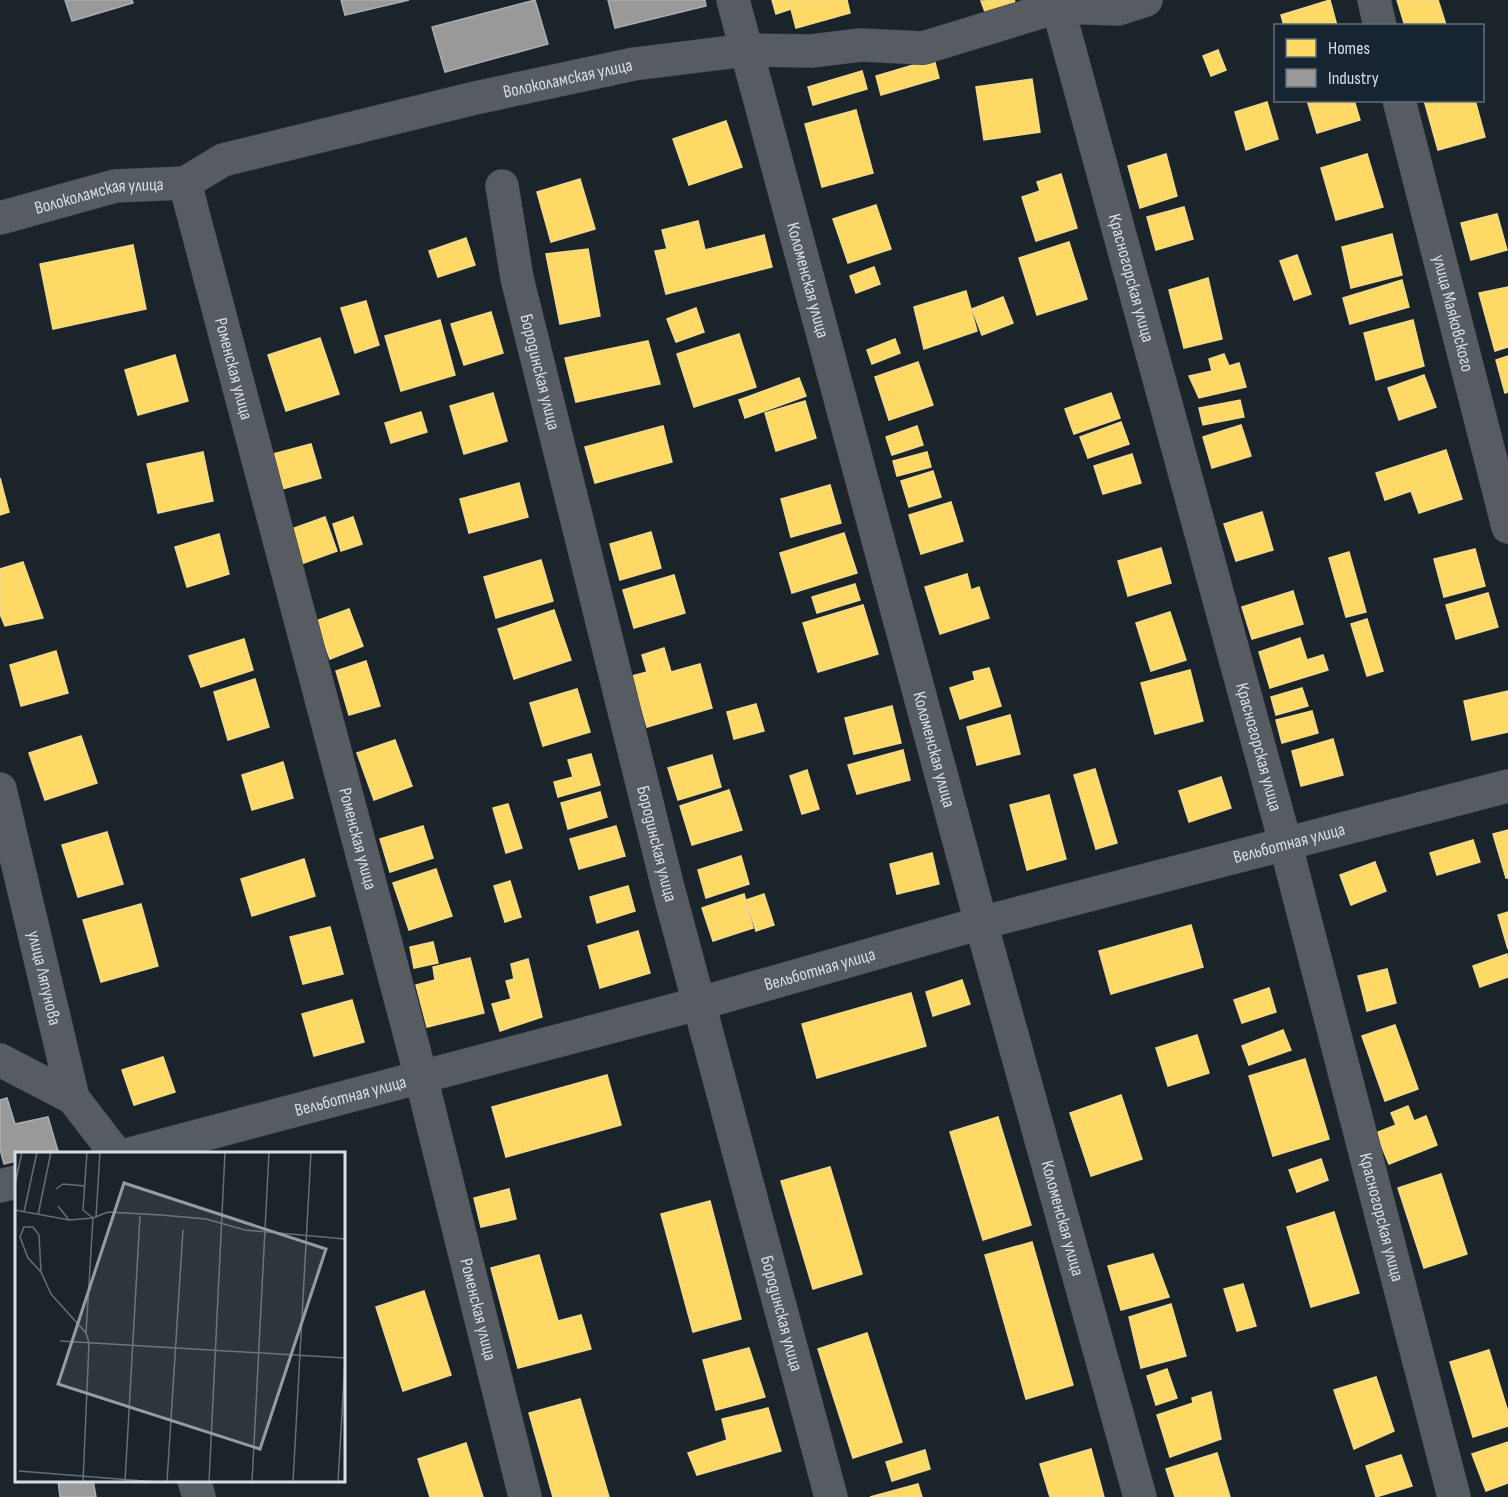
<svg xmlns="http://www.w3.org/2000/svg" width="1508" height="1497" font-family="'Sofia Sans Condensed',sans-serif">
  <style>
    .homes { fill: #ffd966; stroke: #f2da8c; stroke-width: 1.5 }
    .industry { fill: #999; stroke: #abaeb0; stroke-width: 1.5 }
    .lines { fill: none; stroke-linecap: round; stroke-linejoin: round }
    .minor-casing { stroke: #393f45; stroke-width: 34 }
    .minor { stroke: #565c61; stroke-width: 33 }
    .labels { text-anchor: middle; stroke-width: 6; stroke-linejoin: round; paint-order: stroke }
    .street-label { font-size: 18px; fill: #d4dee6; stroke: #162531 }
    .inset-road { fill: none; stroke: #666e76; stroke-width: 1.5 }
    .view { fill: #949da5; fill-opacity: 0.15; stroke: #949da5; stroke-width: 3 }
    .inset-edge { fill: none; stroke: #d4dee6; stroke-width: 3 }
  </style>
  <rect width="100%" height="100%" fill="#1c242b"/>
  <g class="homes">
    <path d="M 772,0 L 847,0 L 850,13 L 796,28 L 791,9 L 776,14 Z"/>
    <path d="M 1014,0 L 1017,6 L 987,17 L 981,1 Z"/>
    <path d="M 1330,0 L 1337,26 L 1284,26 L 1281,15 Z"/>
    <path d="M 1397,0 L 1438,0 L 1446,25 L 1405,26 Z"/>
    <path d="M 1218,50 L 1226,70 L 1211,76 L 1203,56 Z"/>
    <path d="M 934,59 L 939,78 L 881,95 L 876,76 Z"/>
    <path d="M 862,71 L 867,89 L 813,105 L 808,87 Z"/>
    <path d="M 1032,79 L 1040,132 L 984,140 L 976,87 Z"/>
    <path d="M 1307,100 L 1354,100 L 1360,120 L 1317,133 Z"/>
    <path d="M 1424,100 L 1475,100 L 1485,137 L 1438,150 Z"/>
    <path d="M 1267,102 L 1278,139 L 1246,150 L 1235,112 Z"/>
    <path d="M 856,110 L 873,173 L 822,187 L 805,124 Z"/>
    <path d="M 726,121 L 742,167 L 689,185 L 673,139 Z"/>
    <path d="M 1166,154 L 1177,196 L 1140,208 L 1128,166 Z"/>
    <path d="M 1367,154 L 1383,207 L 1336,220 L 1321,168 Z"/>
    <path d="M 1061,174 L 1077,228 L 1036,241 L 1022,197 L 1040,191 L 1037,182 Z"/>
    <path d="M 580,179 L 595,229 L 551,242 L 537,192 Z"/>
    <path d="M 876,205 L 891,249 L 848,263 L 833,219 Z"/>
    <path d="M 1184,207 L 1193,239 L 1156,250 L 1147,217 Z"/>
    <path d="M 1497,214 L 1507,250 L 1471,260 L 1461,223 Z"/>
    <path d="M 698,221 L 705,250 L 764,235 L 772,267 L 666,294 L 655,251 L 667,249 L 662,230 Z"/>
    <path d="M 1392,234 L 1402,275 L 1351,288 L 1342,247 Z"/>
    <path d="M 466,238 L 475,265 L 438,277 L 429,251 Z"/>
    <path d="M 1069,242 L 1087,299 L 1037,315 L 1019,258 Z"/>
    <path d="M 133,245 L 146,309 L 53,329 L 40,264 Z"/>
    <path d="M 588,249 L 600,316 L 560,324 L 546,254 Z"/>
    <path d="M 1297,255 L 1311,294 L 1294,300 L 1280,261 Z"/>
    <path d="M 874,267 L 880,284 L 856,293 L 850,276 Z"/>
    <path d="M 1208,278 L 1222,339 L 1184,348 L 1169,290 Z"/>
    <path d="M 1402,280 L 1409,307 L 1350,324 L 1343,298 Z"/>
    <path d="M 1508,287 L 1508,347 L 1495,351 L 1479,293 Z"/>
    <path d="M 966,291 L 977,331 L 924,349 L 914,307 Z"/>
    <path d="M 1003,297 L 1013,323 L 982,335 L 972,309 Z"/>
    <path d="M 366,301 L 379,345 L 355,353 L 341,308 Z"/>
    <path d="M 696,308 L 704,332 L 676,342 L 667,319 Z"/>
    <path d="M 491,312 L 503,353 L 464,365 L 451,324 Z"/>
    <path d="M 440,320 L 455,375 L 401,391 L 385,336 Z"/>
    <path d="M 1413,320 L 1424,366 L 1376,380 L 1364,333 Z"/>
    <path d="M 739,334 L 756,387 L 694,407 L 677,354 Z"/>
    <path d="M 320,338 L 339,394 L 286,411 L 268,355 Z"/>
    <path d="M 895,339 L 900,353 L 872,364 L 867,350 Z"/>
    <path d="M 648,341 L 660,384 L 576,402 L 565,358 Z"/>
    <path d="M 1224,354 L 1229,366 L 1239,363 L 1246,387 L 1199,398 L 1189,376 L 1212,371 L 1209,359 Z"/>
    <path d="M 175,355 L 188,401 L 138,415 L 125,370 Z"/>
    <path d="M 1508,356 L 1508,392 L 1505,393 L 1496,360 Z"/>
    <path d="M 918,362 L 933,405 L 889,420 L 875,377 Z"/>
    <path d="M 1424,375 L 1436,407 L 1399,420 L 1388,388 Z"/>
    <path d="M 799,378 L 806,396 L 745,418 L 739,400 Z"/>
    <path d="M 493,393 L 507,441 L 464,454 L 450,406 Z"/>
    <path d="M 1111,393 L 1120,418 L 1074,434 L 1065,409 Z"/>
    <path d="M 1240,400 L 1244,417 L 1203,425 L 1199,408 Z"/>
    <path d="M 805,401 L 816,438 L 776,451 L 765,413 Z"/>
    <path d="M 421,412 L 427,432 L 391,443 L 385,423 Z"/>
    <path d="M 1121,422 L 1129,444 L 1088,458 L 1080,437 Z"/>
    <path d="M 1241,425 L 1251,456 L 1212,468 L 1203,437 Z"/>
    <path d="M 663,426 L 672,462 L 595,483 L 585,447 Z"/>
    <path d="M 917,426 L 923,445 L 892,455 L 886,437 Z"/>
    <path d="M 311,444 L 321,478 L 282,489 L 273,454 Z"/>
    <path d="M 1446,450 L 1462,499 L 1419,513 L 1411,491 L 1385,500 L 1376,473 Z"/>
    <path d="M 203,452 L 213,501 L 158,513 L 147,464 Z"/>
    <path d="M 927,452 L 931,467 L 897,476 L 893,461 Z"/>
    <path d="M 1132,454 L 1141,483 L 1103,494 L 1094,466 Z"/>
    <path d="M 933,471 L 941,497 L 909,507 L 901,481 Z"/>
    <path d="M 0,478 L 9,512 L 0,515 Z"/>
    <path d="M 519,483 L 528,517 L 469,533 L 460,499 Z"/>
    <path d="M 830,485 L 841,523 L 791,537 L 781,499 Z"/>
    <path d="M 951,502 L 963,541 L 921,554 L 909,515 Z"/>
    <path d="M 1262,512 L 1273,550 L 1236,561 L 1224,524 Z"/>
    <path d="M 325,517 L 337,551 L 301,564 L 289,530 Z"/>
    <path d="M 353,517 L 362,544 L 341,551 L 333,524 Z"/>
    <path d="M 651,532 L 661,568 L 620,580 L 610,544 Z"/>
    <path d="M 844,533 L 857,573 L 792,593 L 780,553 Z"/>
    <path d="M 219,534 L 229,574 L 187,587 L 175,547 Z"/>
    <path d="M 1161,548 L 1171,583 L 1128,596 L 1118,561 Z"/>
    <path d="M 1475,549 L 1485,586 L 1444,597 L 1434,559 Z"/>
    <path d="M 1349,552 L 1366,612 L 1346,617 L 1329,558 Z"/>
    <path d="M 541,560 L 553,601 L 496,618 L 484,577 Z"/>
    <path d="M 23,562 L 43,618 L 5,626 L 0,614 L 0,569 Z"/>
    <path d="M 967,574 L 971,590 L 979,587 L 989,618 L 940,634 L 925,587 Z"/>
    <path d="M 674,575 L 685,613 L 634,628 L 623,590 Z"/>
    <path d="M 855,584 L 860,600 L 817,613 L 812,597 Z"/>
    <path d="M 1293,591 L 1303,624 L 1252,639 L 1242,607 Z"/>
    <path d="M 1488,593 L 1498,627 L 1456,639 L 1446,605 Z"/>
    <path d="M 863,605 L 878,654 L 818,672 L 803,623 Z"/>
    <path d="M 349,609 L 363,646 L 330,659 L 316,621 Z"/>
    <path d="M 554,610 L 571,660 L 514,679 L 498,629 Z"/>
    <path d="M 1170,612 L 1186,660 L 1151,671 L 1136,623 Z"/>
    <path d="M 1367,619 L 1383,671 L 1367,676 L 1351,624 Z"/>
    <path d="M 1300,638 L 1307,660 L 1323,655 L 1328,670 L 1270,688 L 1259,652 Z"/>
    <path d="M 244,639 L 253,670 L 201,687 L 189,656 Z"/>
    <path d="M 664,648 L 671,672 L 700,664 L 712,708 L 647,727 L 632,676 L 647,672 L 642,655 Z"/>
    <path d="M 56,651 L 68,693 L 21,706 L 10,665 Z"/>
    <path d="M 366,661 L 380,706 L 349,715 L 336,671 Z"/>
    <path d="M 989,668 L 1001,706 L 960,719 L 950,688 L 975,680 L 973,672 Z"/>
    <path d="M 1190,670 L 1203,721 L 1155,734 L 1141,683 Z"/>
    <path d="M 255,679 L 269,727 L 228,740 L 214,692 Z"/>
    <path d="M 1302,688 L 1308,706 L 1276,715 L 1271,697 Z"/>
    <path d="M 577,689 L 590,732 L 543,746 L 530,703 Z"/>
    <path d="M 1508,691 L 1508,732 L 1472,740 L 1464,701 Z"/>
    <path d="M 756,704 L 764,731 L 734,739 L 727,712 Z"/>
    <path d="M 892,706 L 901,743 L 854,754 L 845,718 Z"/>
    <path d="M 1312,711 L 1318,733 L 1282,743 L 1276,720 Z"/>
    <path d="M 1010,715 L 1020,754 L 977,765 L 967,727 Z"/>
    <path d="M 81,736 L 97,783 L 45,800 L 29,753 Z"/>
    <path d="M 1333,739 L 1343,775 L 1301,786 L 1292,751 Z"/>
    <path d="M 395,740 L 412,786 L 374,800 L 357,753 Z"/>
    <path d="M 903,750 L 910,780 L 857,794 L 848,765 Z"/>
    <path d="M 591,754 L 600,785 L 558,797 L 554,782 L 573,777 L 568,760 Z"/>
    <path d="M 712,755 L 721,787 L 678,800 L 668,768 Z"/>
    <path d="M 283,762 L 293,798 L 252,810 L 242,775 Z"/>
    <path d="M 1095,769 L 1117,843 L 1096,849 L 1074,775 Z"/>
    <path d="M 807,770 L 819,809 L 802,814 L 790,776 Z"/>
    <path d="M 1221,777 L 1231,808 L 1189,822 L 1179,791 Z"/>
    <path d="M 729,790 L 742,830 L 692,845 L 680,806 Z"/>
    <path d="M 600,792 L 607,817 L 568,829 L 561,803 Z"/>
    <path d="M 1049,795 L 1066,859 L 1027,870 L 1010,805 Z"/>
    <path d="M 508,804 L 522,848 L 506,853 L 493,808 Z"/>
    <path d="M 423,826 L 433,858 L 390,872 L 380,839 Z"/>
    <path d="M 616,826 L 625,856 L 579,869 L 570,839 Z"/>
    <path d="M 1508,830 L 1508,878 L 1506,878 L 1493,834 Z"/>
    <path d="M 107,832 L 123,884 L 78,897 L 62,845 Z"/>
    <path d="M 1473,840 L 1480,862 L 1437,875 L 1430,853 Z"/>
    <path d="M 932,853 L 939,884 L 897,894 L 890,864 Z"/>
    <path d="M 741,856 L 749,884 L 706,898 L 698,870 Z"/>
    <path d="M 304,859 L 315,896 L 252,916 L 241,879 Z"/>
    <path d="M 1375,862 L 1386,891 L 1351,905 L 1340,875 Z"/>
    <path d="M 436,869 L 452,916 L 409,930 L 393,883 Z"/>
    <path d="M 510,881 L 521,917 L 505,922 L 494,886 Z"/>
    <path d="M 628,886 L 635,911 L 597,923 L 590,897 Z"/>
    <path d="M 744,894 L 753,928 L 713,941 L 702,908 Z"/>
    <path d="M 764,894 L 774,925 L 756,931 L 746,900 Z"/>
    <path d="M 141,904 L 158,966 L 101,982 L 83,920 Z"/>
    <path d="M 1508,912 L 1508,949 L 1498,915 Z"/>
    <path d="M 1191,925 L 1203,967 L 1111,994 L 1099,951 Z"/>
    <path d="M 330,927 L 343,974 L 303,984 L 290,937 Z"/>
    <path d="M 638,931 L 650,973 L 600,988 L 588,946 Z"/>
    <path d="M 433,942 L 438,963 L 414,968 L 410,947 Z"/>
    <path d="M 1507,954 L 1508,977 L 1480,987 L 1473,966 Z"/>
    <path d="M 470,958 L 484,1013 L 427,1027 L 416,985 L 435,980 L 433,967 Z"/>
    <path d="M 528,959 L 542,1017 L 500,1031 L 492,1004 L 511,999 L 506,981 L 514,979 L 511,964 Z"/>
    <path d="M 1387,969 L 1396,1003 L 1367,1011 L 1358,976 Z"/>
    <path d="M 962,980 L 970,1004 L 933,1016 L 926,992 Z"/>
    <path d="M 1269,988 L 1276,1012 L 1242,1023 L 1234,1000 Z"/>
    <path d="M 911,993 L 926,1046 L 817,1078 L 802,1024 Z"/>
    <path d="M 352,1000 L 364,1042 L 314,1056 L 302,1014 Z"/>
    <path d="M 1395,1025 L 1418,1089 L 1385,1101 L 1362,1036 Z"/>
    <path d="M 1283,1030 L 1291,1050 L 1249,1065 L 1242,1046 Z"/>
    <path d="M 1197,1035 L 1209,1073 L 1168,1086 L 1156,1048 Z"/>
    <path d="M 163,1057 L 175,1092 L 134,1105 L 122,1070 Z"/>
    <path d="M 1305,1059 L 1329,1139 L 1273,1156 L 1249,1076 Z"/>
    <path d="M 607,1075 L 621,1125 L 506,1157 L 492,1107 Z"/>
    <path d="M 1121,1095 L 1142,1159 L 1091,1176 L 1070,1113 Z"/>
    <path d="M 1408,1106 L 1414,1121 L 1426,1116 L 1437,1145 L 1389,1164 L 1376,1133 L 1396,1125 L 1391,1113 Z"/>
    <path d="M 998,1117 L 1031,1225 L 983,1240 L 950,1132 Z"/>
    <path d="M 1321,1159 L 1328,1180 L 1297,1192 L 1289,1170 Z"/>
    <path d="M 830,1167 L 862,1274 L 813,1289 L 781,1181 Z"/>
    <path d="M 1441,1174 L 1467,1254 L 1424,1268 L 1398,1188 Z"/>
    <path d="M 509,1189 L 516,1219 L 481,1227 L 474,1198 Z"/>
    <path d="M 710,1201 L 741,1319 L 693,1332 L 661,1214 Z"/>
    <path d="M 1334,1212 L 1359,1293 L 1311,1307 L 1287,1227 Z"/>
    <path d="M 1032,1242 L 1073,1385 L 1026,1399 L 985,1255 Z"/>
    <path d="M 1153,1254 L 1169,1297 L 1121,1310 L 1108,1266 Z"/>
    <path d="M 539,1255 L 558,1321 L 581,1315 L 591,1349 L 518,1368 L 491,1268 Z"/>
    <path d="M 1243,1284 L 1256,1326 L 1237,1331 L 1224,1289 Z"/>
    <path d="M 424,1291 L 451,1375 L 403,1391 L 376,1307 Z"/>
    <path d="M 1171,1304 L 1186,1356 L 1141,1368 L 1129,1317 Z"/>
    <path d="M 867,1333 L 902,1442 L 853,1458 L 818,1349 Z"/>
    <path d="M 749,1348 L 765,1397 L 716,1410 L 703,1360 Z"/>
    <path d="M 1489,1350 L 1508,1412 L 1508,1426 L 1473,1437 L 1450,1362 Z"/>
    <path d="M 1167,1369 L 1177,1398 L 1156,1405 L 1147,1376 Z"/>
    <path d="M 1376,1377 L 1394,1431 L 1354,1449 L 1334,1390 Z"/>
    <path d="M 1211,1392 L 1221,1439 L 1170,1457 L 1157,1415 L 1193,1403 L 1192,1398 Z"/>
    <path d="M 580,1399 L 609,1497 L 553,1497 L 529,1413 Z"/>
    <path d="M 768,1408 L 781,1451 L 697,1475 L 688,1453 L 727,1440 L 722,1419 Z"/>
    <path d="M 1508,1442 L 1508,1483 L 1486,1491 L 1472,1454 Z"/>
    <path d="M 466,1443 L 483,1497 L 430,1497 L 418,1459 Z"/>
    <path d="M 1091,1449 L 1104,1497 L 1050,1497 L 1040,1464 Z"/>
    <path d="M 925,1450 L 930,1469 L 892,1481 L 886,1462 Z"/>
    <path d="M 1217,1453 L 1230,1497 L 1175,1497 L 1166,1469 Z"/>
    <path d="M 1401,1455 L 1412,1486 L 1376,1497 L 1366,1466 Z"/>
    <path d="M 918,1484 L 922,1497 L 870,1497 Z"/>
  </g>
  <g class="industry">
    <path d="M 65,0 L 132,0 L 133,3 L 72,21 Z"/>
    <path d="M 341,0 L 409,0 L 345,15 Z"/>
    <path d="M 535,0 L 548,44 L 445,72 L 432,27 Z"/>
    <path d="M 608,0 L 705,0 L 706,6 L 615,28 Z"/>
    <path d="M 7,1098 L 15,1124 L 48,1117 L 58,1151 L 16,1154 L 16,1161 L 4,1164 L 0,1149 L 0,1100 Z"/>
    <path d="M 58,1480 L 93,1480 L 96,1497 L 60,1497 Z"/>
  </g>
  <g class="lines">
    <defs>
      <g id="minor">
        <path id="s1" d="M 733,0 L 981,923 L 1140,1497"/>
        <path id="s2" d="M 1056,0 L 1285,842 L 1454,1497"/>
        <path d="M 1374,0 L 1380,26"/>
        <path id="s3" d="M 1399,100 L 1508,527"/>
        <path id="s4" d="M 185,183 L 421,1077 L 525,1497"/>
        <path id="s5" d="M 502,186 L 517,278 L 667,884 L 831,1497"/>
        <path id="s6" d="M 0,218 L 115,186 L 185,183 L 223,160 L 475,98 L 634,64 L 747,50 L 811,51 L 861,45 L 923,48 L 1057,7 L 1118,9 L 1146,0"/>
        <path id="s7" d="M 0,789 L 73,1098 L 116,1154"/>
        <path d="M 0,1060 L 73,1098"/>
        <path id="s8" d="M 130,1154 L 701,1003 L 981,923 L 1508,786"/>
        <path d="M 0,1186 L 16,1182"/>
        <path d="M 194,1480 L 199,1497"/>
      </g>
    </defs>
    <use href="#minor" class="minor-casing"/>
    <use href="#minor" class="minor"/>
  </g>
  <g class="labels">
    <g class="street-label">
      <text dy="6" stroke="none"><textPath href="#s6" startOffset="588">Волоколамская улица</textPath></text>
      <text dy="6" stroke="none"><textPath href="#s6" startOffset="102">Волоколамская улица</textPath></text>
      <text dy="6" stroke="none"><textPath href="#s2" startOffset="288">Красногорская улица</textPath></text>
      <text dy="6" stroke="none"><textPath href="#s1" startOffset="290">Коломенская улица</textPath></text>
      <text dy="6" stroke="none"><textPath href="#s3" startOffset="220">улица Маяковского</textPath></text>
      <text dy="6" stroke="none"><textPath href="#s4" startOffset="192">Роменская улица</textPath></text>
      <text dy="6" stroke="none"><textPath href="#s5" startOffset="190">Бородинская улица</textPath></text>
      <text dy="6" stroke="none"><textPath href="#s2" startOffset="774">Красногорская улица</textPath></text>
      <text dy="6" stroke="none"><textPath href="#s1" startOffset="776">Коломенская улица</textPath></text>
      <text dy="6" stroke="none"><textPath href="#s4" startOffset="678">Роменская улица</textPath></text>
      <text dy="6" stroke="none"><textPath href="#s8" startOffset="1200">Вельботная улица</textPath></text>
      <text dy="6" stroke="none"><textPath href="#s5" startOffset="676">Бородинская улица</textPath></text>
      <text dy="6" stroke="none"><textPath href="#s8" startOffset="714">Вельботная улица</textPath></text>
      <text dy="6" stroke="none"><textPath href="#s7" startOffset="194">улица Ляпунова</textPath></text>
      <text dy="6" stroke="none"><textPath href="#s8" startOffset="228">Вельботная улица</textPath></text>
      <text dy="6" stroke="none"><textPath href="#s1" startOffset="1262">Коломенская улица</textPath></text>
      <text dy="6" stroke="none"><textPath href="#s2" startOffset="1260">Красногорская улица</textPath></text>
      <text dy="6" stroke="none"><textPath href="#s4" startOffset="1164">Роменская улица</textPath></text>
      <text dy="6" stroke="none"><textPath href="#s5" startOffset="1162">Бородинская улица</textPath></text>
    </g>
  </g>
  <g transform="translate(15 1152)">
    <rect width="330" height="330" fill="#1c242b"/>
    <path class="inset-road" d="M 72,0 L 68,58 L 78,66M 0,32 L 7,0M 41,37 L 48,32 L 70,34M 0,58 L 54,68 L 43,54M 9,60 L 22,0M 23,63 L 36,0M 81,65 L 85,0M 54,68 L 78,66 L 93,60 L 146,63 L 191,67 L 230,78 L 330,87M 26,120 L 24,83 L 18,75 L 9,75 L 5,85 L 13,106 L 26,120 L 36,142 L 71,181M 45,189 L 330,206M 4,319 L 141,330M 68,330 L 74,191 L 71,181 L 78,66M 110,330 L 125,64M 152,330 L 168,78M 194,330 L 210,0M 237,330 L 254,0M 278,330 L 296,0M 323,330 L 330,210"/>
    <path class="view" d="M 109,31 L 311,97 L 245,297 L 43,232 Z"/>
    <rect width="330" height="330" class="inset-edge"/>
  </g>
  <rect x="1274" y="24" width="210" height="78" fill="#162531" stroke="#626f79" stroke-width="1.5"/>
  <rect x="1286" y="39" width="30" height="18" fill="#ffd966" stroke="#626f79" stroke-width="1.5"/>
  <text x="1328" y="54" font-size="18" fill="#d4dee6">Homes</text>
  <rect x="1286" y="69" width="30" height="18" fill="#999999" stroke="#626f79" stroke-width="1.5"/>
  <text x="1328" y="84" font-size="18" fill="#d4dee6">Industry</text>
</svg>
